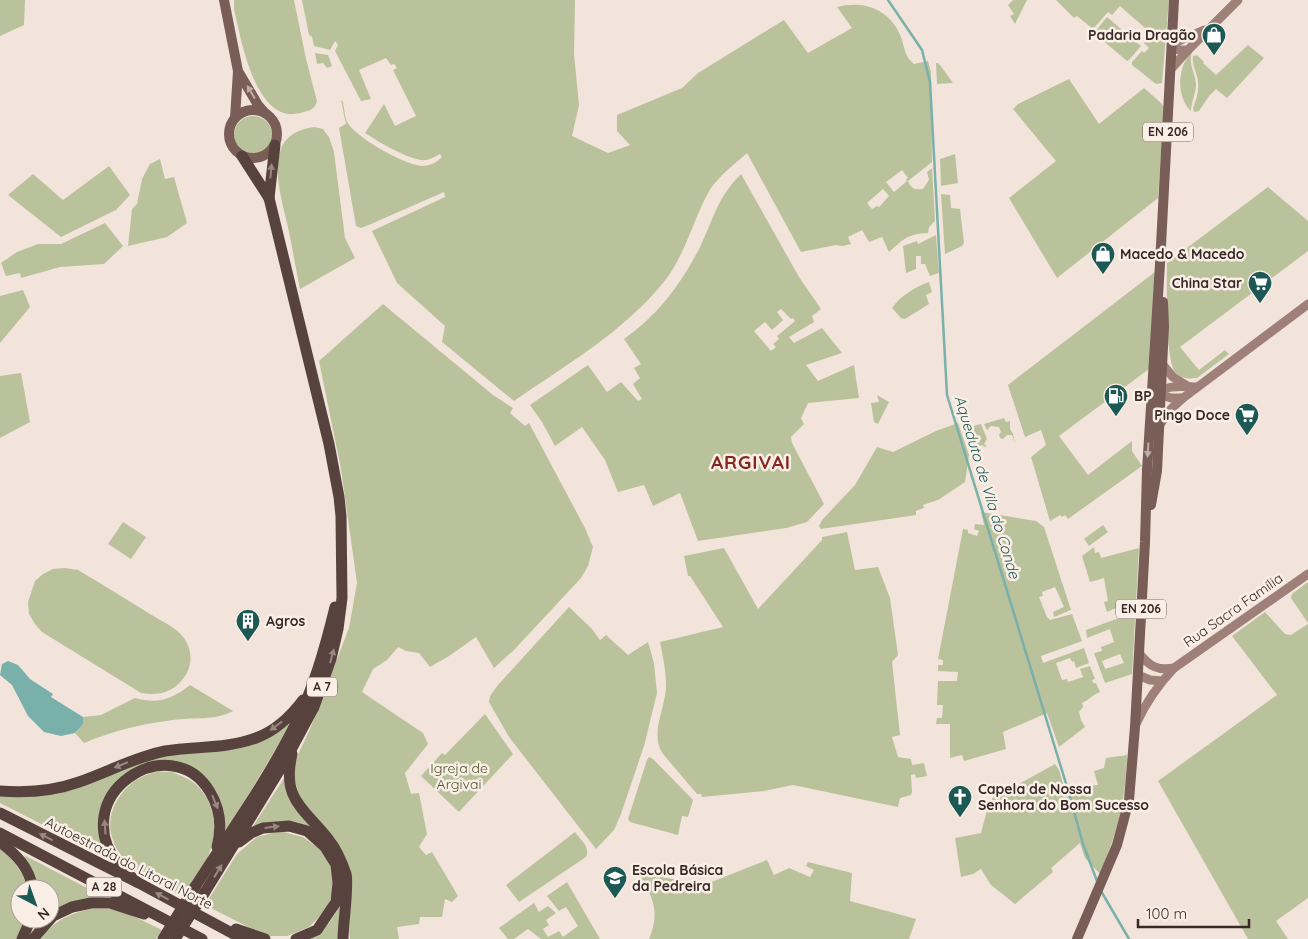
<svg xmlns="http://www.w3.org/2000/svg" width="1308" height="939" font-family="Quicksand,sans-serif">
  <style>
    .green { fill: #bac29b; fill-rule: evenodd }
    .water { fill: #79b0aa }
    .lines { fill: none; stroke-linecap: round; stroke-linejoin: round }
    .stream { stroke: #79b0aa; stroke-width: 2.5 }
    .secondary { stroke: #9e8078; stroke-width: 9 }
    .primary { stroke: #795e58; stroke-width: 10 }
    .highway { stroke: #58423e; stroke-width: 11 }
    .highway-bridge { stroke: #58423e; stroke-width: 11 }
    .oneway { fill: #c0aea7 }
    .oneway2 { fill: #998782 }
    .labels { text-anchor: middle; stroke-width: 5; stroke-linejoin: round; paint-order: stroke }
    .shield { fill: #faefe7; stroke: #726561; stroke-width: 1 }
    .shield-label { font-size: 12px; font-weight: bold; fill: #372a27 }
    .poi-label { font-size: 14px; font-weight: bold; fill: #372a27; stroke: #faefe7; text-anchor: start }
    .street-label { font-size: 14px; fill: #372a27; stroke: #faefe7 }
    .park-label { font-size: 14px; fill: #4c552b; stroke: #faefe7 }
    .water-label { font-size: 15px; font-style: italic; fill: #1c5954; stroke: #faefe7 }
    .district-label { font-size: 19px; font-weight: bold; letter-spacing: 1px; fill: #87281f; stroke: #faefe7 }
  </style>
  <rect width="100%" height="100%" fill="#f2e4db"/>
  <g class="green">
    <path d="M 0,0 L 25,0 L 24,25 L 0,36 Z"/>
    <path d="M 234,0 L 294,0 L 306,59 L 317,101 C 315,110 308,111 300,113 C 255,125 241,38 234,9 Z"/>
    <path d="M 302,0 L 575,0 L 574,54 L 579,105 L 572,136 L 608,153 L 630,145 L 617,131 L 617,115 L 682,88 L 698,73 L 784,20 L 808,53 L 852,28 L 837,7 C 864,0 890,9 901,37 C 905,48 904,56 914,64 L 928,61 L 931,72 L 932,162 L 908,181 C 911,189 915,190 923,189 L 929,180 L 927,172 L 932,168 L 935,221 L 929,227 L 928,233 C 907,234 904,239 889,252 L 882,237 L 869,242 L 862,230 L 848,237 L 851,244 L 842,246 L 836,245 L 801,252 L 747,153 C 736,163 719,176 711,188 C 693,218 686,255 663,283 C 623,332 566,365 514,401 L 442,342 L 445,326 L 397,283 L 372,231 L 445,197 L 444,192 L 371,224 L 361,228 L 356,226 L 339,128 L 346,124 L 341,100 L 343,102 C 344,108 345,117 347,122 C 356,138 404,164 421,166 C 430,166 436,163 442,157 L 440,154 C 436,156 431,159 426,160 C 412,162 377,141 365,133 L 384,104 L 395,126 L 416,116 L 393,70 L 397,68 L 394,64 L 391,65 L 386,58 L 359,70 L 371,99 L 361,101 L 335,51 L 338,45 L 335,41 L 330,50 L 314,46 L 312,37 L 309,35 ZM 902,170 L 908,178 L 906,179 L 907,181 L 894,192 L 886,182 ZM 883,189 L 889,196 L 879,207 L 877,206 L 872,209 L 867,203 Z"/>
    <path d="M 1013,0 L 1027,0 L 1015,24 L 1010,16 L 1014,14 L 1008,5 Z"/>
    <path d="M 1056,0 L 1169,0 L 1162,83 L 1156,84 L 1132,65 L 1132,62 L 1142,51 L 1144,53 L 1149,48 L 1144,43 L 1152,34 L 1120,6 L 1112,15 L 1108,12 L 1093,29 L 1077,16 L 1074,18 Z"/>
    <path d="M 1107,17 L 1141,46 L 1129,60 L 1127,61 L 1094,33 Z"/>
    <path d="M 1248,45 L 1264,58 L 1227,98 L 1216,89 L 1209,96 L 1199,111 L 1194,112 L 1193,108 C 1197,98 1200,87 1197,76 C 1195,69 1192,64 1193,56 L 1197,55 L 1204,62 L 1203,63 L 1216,75 Z"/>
    <path d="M 1192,52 C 1188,64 1195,72 1196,84 C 1196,94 1191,102 1191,111 C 1176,97 1177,66 1192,52 Z"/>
    <path d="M 315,53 L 328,55 L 332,66 L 327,68 L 323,63 L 317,64 Z"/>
    <path d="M 936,63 L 938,63 L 940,65 L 953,83 L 937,84 Z"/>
    <path d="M 1069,79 L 1099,124 L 1144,88 L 1161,103 L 1164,107 L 1158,198 L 1057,278 L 1009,198 L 1056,161 L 1013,109 L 1018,104 Z"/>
    <circle cx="253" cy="135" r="19"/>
    <path d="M 314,127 L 323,129 L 329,137 L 334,152 L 345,238 L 355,258 L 300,289 C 296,270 293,251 289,232 C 284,207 272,174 281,149 C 287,134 300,129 314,127 Z"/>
    <path d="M 955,154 L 958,183 L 941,186 L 940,159 Z"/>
    <path d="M 160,159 L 165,179 L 174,177 L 187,223 L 167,237 L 128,246 L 132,209 L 137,204 L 142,179 L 150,164 Z"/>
    <path d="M 109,166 L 130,195 L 116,210 L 61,237 L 8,195 L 33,174 L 63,200 Z"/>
    <path d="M 741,174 L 799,277 L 821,309 L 812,316 L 814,322 L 789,337 L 794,343 L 822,328 L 842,353 L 806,365 L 818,381 L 854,365 L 859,398 L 808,403 L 801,418 L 804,424 L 791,437 L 792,443 L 824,504 L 807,522 L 786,528 L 698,541 L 680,493 L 653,506 L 644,485 L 618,492 L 605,460 L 582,427 L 555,446 L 542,422 L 530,405 L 588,365 L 607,392 L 621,382 L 638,401 L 642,399 L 633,384 L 640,378 L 634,368 L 641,364 L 624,339 C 657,316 682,283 700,247 C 714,218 717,198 741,174 ZM 781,309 L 791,319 L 793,318 L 795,321 L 777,336 L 779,339 L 773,344 L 776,347 L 771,351 L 754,331 L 765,322 L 772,330 L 783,320 L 777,312 Z"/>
    <path d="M 1268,187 L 1308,221 L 1308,251 L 1180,347 L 1199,370 L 1225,350 L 1229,354 L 1197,378 C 1190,379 1181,379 1175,372 C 1165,358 1167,284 1167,263 Z"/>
    <path d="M 941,194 L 950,195 L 951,208 L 960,209 L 964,243 L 962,246 L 945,254 Z"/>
    <path d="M 105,223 L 123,246 L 104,264 L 60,267 L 21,278 L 20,273 L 6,276 L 1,263 L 17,252 L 38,244 L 61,244 Z"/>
    <path d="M 936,235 L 939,273 L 930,276 L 925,264 L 921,264 L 921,256 L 916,256 L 916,269 L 906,273 L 903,246 L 917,241 L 918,244 Z"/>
    <path d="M 1155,272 L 1149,369 L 1059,436 L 1088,475 L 1132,441 L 1132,451 L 1142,466 L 1068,519 L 1065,515 L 1062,517 L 1060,515 L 1050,521 L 1031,457 L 1046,445 L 1041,430 L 1025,437 L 1008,385 Z"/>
    <path d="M 929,282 L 932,292 L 926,295 L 929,304 L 905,319 L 901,318 L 892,308 C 900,296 915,287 929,282 Z"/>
    <path d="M 23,290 L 30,307 L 0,343 L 0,296 Z"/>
    <path d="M 383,304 L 493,395 L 513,408 L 510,413 L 525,426 L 529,423 L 585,528 L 593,547 L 588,566 L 581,578 L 514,650 L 494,668 L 476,637 L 449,656 L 430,667 L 419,653 L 406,651 L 398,647 L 387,660 L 373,669 L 362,692 L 423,733 L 428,744 L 405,773 L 411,794 L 419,793 L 427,834 L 419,847 L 426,855 L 432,852 L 458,896 L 452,902 L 445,899 L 442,917 L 420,917 L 419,924 L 397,927 L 399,939 L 350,939 L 349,932 L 351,891 L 305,808 L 298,792 L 294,777 L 295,761 L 310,729 L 349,628 L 357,583 L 341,469 L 319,361 Z"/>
    <path d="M 21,373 L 30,422 L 0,438 L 0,376 Z"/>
    <path d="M 877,395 L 889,402 L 878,424 L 874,422 L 871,403 L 879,402 Z"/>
    <path d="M 1004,418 L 1006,422 L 1010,421 L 1010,429 L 1013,434 L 1015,443 L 1012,435 L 1007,435 L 1003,439 L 1000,438 L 999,435 L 1001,432 L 999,427 L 991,426 L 987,430 L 984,424 Z"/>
    <path d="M 958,423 L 969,455 L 965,482 L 938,500 L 923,505 L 924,508 L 916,511 L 916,515 L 821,529 L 819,526 L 822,520 L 855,485 L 877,447 L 893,452 L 936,431 Z"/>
    <path d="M 981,424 L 987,439 L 984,444 L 987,446 L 985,447 L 982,445 L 978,447 L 977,443 L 980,442 L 980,439 L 979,438 L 973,439 L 971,433 L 974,432 L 973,426 Z"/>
    <path d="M 981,512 L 1036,521 L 1044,527 L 1071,610 L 1054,617 L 1053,612 L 1064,607 L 1055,587 L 1042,592 L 1043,596 L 1039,597 L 1047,617 L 1050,620 L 1072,614 L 1082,641 L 1041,656 L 1043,663 L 1084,648 L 1089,663 L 1076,668 L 1074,661 L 1072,662 L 1070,658 L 1056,663 L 1062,680 L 1067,679 L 1068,682 L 1083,677 L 1080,669 L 1090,666 L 1095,679 L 1092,680 L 1093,683 L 1096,683 L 1100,692 C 1092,695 1089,700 1082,703 L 1083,707 L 1079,712 L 1081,720 L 1085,727 L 1059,747 L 1047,713 L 1003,732 L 1006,749 L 964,761 L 962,755 L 950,758 L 950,724 L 936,724 L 937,718 L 942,718 L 943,705 L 937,705 L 938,681 L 957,681 L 958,672 L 938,671 L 938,665 L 943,665 L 943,660 L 938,659 L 963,529 L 968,530 L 968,533 L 977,536 L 979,531 L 974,529 L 975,524 L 984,525 Z"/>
    <path d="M 123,522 L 146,537 L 131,559 L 108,544 Z"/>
    <path d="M 1103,525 L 1108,532 L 1089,546 L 1084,539 Z"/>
    <path d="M 847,532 L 855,570 L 878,567 L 890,598 L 898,655 L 892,662 L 900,735 L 892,737 L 898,757 L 911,759 L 912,765 L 924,763 L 927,776 L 916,778 L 915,774 L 911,775 L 912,792 L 911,795 L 900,798 L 898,807 L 793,785 L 764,791 L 702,797 L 701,794 L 697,794 L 663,754 C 649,734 666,708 666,685 C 666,671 663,657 660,642 L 723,627 L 690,576 L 688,576 L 684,556 L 724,548 L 758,609 L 822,540 L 822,537 Z"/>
    <path d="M 1094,547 L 1095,553 L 1099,552 L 1101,558 L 1139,548 L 1132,674 L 1105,683 L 1094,653 L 1102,651 L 1101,647 L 1114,642 L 1110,629 L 1087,638 L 1086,630 L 1122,617 L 1118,607 L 1107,612 L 1104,602 L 1108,601 L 1104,578 L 1090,582 L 1082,556 ZM 1120,654 L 1124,663 L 1105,669 L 1102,661 Z"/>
    <path d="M 65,568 L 78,570 C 102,584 126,599 150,614 C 161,621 176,627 184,638 C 193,651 193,668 182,680 C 172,693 157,696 141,693 L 42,632 L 35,624 L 29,614 L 28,602 L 35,581 L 43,574 L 53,569 Z"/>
    <path d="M 1308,582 L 1308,623 L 1291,598 L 1292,594 Z"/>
    <path d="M 569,607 L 592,629 L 600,640 L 606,635 L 628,655 L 648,642 L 654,663 L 657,693 L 644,746 L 621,814 L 614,830 L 596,849 L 509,737 L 489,702 L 490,696 L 498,685 Z"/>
    <path d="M 1265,612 L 1285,634 L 1291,635 L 1308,624 L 1308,898 L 1276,921 L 1288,939 L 1248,939 L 1158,781 L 1277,695 L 1232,636 Z"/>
    <path d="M 190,685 L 233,711 C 215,721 193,717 173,720 C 142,724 112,731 84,743 L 75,733 L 83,724 L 83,717 L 101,715 L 135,698 C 158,704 171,700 190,685 Z"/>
    <path d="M 299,711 L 225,833 L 212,787 L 162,762 L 109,794 L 110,859 L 0,803 L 0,795 L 30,797 L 161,756 L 230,750 Z"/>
    <path d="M 485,714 L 513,754 L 459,812 L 421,776 L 442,753 L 445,755 Z"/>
    <path d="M 1127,755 C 1126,801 1117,832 1100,874 L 1085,858 L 1080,843 L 1051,868 L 1053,872 L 1015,904 L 991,885 L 981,869 L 973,874 L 961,877 L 955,838 L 981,833 L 988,807 L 995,794 L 1017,785 L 1055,764 L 1059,770 L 1067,797 L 1071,795 L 1069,787 L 1098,785 L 1094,771 L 1104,768 L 1106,758 Z"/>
    <path d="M 649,757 L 653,759 L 693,800 L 688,817 L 682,816 L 678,835 L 630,822 L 628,819 L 647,760 Z"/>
    <path d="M 172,772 C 178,775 185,777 190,780 C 215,797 220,830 208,857 C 202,870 192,884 184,896 C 159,884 135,874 118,851 C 115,847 114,842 112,837 C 104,811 124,782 149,774 C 156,771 165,772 172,772 Z"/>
    <path d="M 286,775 L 324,840 L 312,831 L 250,831 Z"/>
    <path d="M 280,831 L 303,837 L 321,850 L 331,868 L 334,889 L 327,909 L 309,927 L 287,936 L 266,936 L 205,905 L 237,854 L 257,837 Z"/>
    <path d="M 575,832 C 580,839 591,848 586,857 L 519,902 L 506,885 Z"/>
    <path d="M 0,849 C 15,860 22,872 29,889 L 20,889 L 20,919 L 26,919 L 18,939 L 0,939 Z"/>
    <path d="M 24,855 L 106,898 L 50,915 L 50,889 L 39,889 L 33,871 Z"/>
    <path d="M 767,860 L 774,875 L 789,868 L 810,877 L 814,870 L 806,866 L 808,862 L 852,873 L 850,901 L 916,919 L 909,939 L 649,939 C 659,916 655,899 641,878 L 645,874 L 700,884 L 709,883 Z"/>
    <path d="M 567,882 L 600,939 L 541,939 L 528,929 L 514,939 L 508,939 L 499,928 L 534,903 L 539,912 L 548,906 L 556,913 L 546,920 L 549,925 L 543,929 L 548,937 L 559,931 L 563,937 L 578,926 L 566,907 L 559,911 L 547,896 Z"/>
    <path d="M 342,898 L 340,939 L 311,939 C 328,926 335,918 342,898 Z"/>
    <path d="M 90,909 L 111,909 L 129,914 L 162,930 L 156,939 L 41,939 C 53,921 69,914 90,909 Z"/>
  </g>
  <path class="water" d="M 8,661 L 18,665 L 30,679 L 53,694 L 51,697 L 83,717 L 83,724 L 75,733 L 61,736 L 44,732 L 28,716 L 12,685 L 0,675 L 2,664 Z"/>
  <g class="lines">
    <g class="stream">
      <path d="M 888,0 L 922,50 L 930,82 L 947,395 L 1068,790 L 1083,844 L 1097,881"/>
      <path d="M 1101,891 L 1129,939"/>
    </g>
    <g class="secondary">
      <path d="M 1172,44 L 1204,30"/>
      <path d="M 1172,46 L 1179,50 L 1188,50 L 1238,0"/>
      <path d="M 1171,69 L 1188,50"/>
      <path d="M 1162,364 L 1173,377 L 1189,387"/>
      <path d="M 1157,389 L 1159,394 L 1171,398 L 1183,398"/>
      <path d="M 1157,394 C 1165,384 1185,387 1197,387"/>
      <path d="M 1159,426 L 1171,409 L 1183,398 L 1308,304"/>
      <path d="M 1139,653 C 1149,666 1157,671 1174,668"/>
      <path d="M 1138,675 L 1150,680 L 1162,681"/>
      <path d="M 1136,724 C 1146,702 1157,686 1174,668 L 1308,574"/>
    </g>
    <g class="primary">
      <path d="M 224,0 L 238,71 L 258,105 L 265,113"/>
      <circle cx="253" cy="134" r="24"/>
      <path d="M 235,118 L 238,71"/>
      <path d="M 1151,505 L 1157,471 L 1164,326 L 1163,302"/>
      <path d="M 1077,939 L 1117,845 L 1129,800 L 1135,727 L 1145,542 L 1147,470 L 1160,264 L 1174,0"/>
    </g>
    <g class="highway">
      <path d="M 269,198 L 275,145"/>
      <path d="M 292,754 C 281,800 305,809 329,840 C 337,850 342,862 346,874 C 349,885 343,924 343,939"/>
      <path d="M 0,791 C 27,793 54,791 79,782 C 108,772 135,757 165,751 C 196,746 226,749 256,738 C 275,731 291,716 303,700"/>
      <path d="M 0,813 L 137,882 L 243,939"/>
      <path d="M 0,833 L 202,939"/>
      <path d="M 0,842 C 17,855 29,867 33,889"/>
      <path d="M 239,842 L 251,833 L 263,828 L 289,826 L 307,831 L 325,847 L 336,865 L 338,883 L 336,902 L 317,930 L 296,939"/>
      <path d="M 137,882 C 132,877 125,872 120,867 C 62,795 171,726 210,792 C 221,810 222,828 217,847"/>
      <path d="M 195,887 C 228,835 265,784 293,729 C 313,691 325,648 335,607"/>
      <path d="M 205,892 L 284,763 L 314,707 L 331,659 L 338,629 L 342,598 L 341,516 L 339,497 L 329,444 L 269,198 L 242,156"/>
      <path d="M 236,929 L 265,939"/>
      <path d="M 22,939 L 31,919"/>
      <path d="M 33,939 L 53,916 L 72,907 L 91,903 L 110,903 L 144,914"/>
    </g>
    <g class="highway-bridge">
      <path d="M 163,939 L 195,887"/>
      <path d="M 175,939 L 205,892"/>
    </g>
  </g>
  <defs><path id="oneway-solid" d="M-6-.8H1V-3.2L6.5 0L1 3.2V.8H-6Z" transform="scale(1.25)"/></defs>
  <g class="oneway">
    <use href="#oneway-solid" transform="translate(251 92) rotate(-121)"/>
    <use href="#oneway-solid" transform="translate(1148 450) rotate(93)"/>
  </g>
  <g class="oneway2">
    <use href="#oneway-solid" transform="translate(271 171) rotate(-85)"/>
    <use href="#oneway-solid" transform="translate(332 656) rotate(-75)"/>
    <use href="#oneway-solid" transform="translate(276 726) rotate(144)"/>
    <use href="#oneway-solid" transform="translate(121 765) rotate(158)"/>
    <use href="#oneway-solid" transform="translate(215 802) rotate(67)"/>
    <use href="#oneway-solid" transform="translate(105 827) rotate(-94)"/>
    <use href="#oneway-solid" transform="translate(272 827) rotate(-7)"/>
    <use href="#oneway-solid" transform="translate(46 837) rotate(-153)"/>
    <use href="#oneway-solid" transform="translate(218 871) rotate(-58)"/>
    <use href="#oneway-solid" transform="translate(162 896) rotate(-152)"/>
  </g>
  <defs>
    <symbol id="shop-pin" viewBox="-11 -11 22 30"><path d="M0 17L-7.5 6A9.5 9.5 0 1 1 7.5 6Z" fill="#1c5954" stroke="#faefe7"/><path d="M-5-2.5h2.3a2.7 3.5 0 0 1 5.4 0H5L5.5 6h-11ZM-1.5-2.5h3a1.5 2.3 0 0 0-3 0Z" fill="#fff"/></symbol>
    <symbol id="supermarket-pin" viewBox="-11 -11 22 30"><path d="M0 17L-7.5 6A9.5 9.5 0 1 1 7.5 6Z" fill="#1c5954" stroke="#faefe7"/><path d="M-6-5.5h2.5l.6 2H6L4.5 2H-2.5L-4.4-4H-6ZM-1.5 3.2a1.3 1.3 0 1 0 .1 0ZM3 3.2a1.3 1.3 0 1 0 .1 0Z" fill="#fff"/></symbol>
    <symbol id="fuel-pin" viewBox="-11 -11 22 30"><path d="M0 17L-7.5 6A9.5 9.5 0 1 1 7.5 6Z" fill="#1c5954" stroke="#faefe7"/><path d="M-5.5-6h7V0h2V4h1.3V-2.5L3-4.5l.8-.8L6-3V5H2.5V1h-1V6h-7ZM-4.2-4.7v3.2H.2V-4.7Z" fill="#fff"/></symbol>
    <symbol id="building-pin" viewBox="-11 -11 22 30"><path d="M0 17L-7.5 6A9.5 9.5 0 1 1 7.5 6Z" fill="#1c5954" stroke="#faefe7"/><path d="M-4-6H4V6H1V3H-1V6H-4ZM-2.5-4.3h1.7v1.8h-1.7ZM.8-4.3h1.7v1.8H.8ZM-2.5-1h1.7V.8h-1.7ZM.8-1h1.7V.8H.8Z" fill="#fff"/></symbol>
    <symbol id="church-pin" viewBox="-11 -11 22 30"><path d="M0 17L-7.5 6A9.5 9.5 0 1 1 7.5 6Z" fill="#1c5954" stroke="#faefe7"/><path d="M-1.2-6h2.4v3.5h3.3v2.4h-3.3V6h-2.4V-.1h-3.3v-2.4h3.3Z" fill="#fff"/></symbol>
    <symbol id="school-pin" viewBox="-11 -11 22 30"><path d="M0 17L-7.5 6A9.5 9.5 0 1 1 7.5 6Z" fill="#1c5954" stroke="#faefe7"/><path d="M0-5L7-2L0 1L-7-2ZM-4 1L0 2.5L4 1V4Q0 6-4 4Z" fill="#fff"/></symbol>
  </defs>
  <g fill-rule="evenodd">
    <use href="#shop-pin" x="1200" y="21" width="28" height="38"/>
    <use href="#shop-pin" x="1089" y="240" width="28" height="38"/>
    <use href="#supermarket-pin" x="1246" y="269" width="28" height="38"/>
    <use href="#fuel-pin" x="1102" y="382" width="28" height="38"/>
    <use href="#supermarket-pin" x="1233" y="401" width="28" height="38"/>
    <use href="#building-pin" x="234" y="607" width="28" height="38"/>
    <use href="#church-pin" x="946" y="783" width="28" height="38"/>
    <use href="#school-pin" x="601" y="864" width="28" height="38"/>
  </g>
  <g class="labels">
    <g class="shield">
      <rect x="1143" y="122.5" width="50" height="19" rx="4"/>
      <rect x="1116" y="599.5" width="50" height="19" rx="4"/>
      <rect x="307" y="677.5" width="30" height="19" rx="4"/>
      <rect x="86.5" y="877.5" width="35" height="19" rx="4"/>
    </g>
    <g class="shield-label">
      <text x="1168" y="136">EN 206</text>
      <text x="1141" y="613">EN 206</text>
      <text x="322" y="691">A 7</text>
      <text x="104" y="891">A 28</text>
    </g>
    <g class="poi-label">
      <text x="1196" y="40" text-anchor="end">Padaria Dragão</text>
      <text x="1120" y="259">Macedo &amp; Macedo</text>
      <text x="1242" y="288" text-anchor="end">China Star</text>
      <text x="1134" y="401">BP</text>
      <text x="1230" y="420" text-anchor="end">Pingo Doce</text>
      <text x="266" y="626">Agros</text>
      <text x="978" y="794">Capela de Nossa<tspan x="978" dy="16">Senhora do Bom Sucesso</tspan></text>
      <text x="632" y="875">Escola Básica<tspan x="632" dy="16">da Pedreira</tspan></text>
    </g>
    <g class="street-label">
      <text transform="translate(1233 610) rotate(-35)" y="5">Rua Sacra Família</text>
      <text transform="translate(129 863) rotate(27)" y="5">Autoestrada do Litoral Norte</text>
    </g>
    <g class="park-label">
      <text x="459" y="773">Igreja de<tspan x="459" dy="16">Argivai</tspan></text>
    </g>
    <g class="water-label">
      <text transform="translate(987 487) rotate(73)" y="5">Aqueduto de Vila do Conde</text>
    </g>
    <g class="district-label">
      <text x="751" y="469">ARGIVAI</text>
    </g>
  </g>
  <g transform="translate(35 904) rotate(139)"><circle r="24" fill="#faefe7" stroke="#aca09a"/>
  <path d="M0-4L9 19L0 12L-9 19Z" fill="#1c5954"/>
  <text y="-8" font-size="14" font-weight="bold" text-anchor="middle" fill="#372a27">N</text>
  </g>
  <path d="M1138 919v8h111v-8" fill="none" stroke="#372a27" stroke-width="2.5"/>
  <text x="1146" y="919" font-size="15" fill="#372a27" stroke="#faefe7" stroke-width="4" paint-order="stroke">100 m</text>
</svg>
